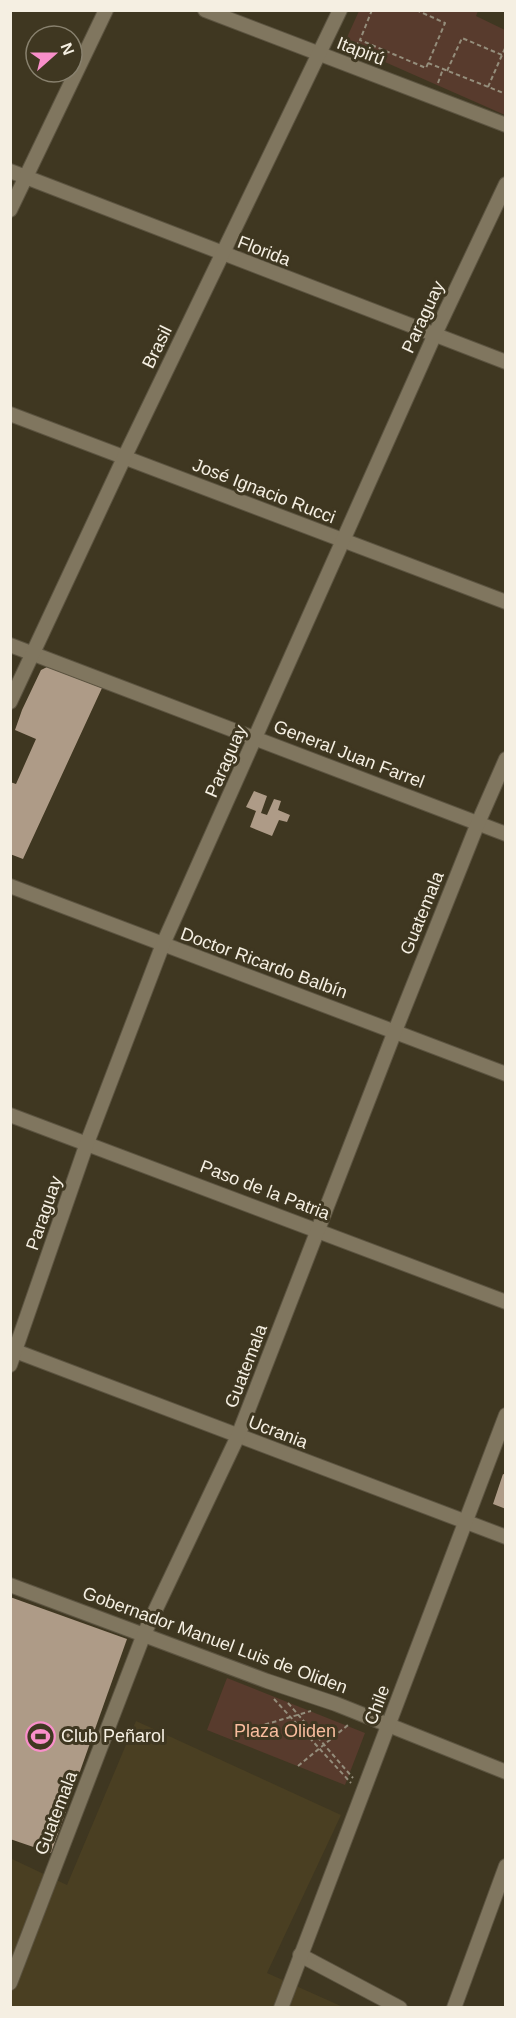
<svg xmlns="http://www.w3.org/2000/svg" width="516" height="2018" font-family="Helvetica,sans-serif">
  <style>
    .built { fill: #4a3f22 }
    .green { fill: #583b2d }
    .building { fill: #ae9b87 }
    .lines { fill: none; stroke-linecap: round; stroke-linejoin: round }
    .minor-casing { stroke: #5c5441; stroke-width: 16 }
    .path { stroke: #948d7b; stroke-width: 2; stroke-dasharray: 4.5 3; stroke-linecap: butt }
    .minor { stroke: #80765f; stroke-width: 14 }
    .labels { text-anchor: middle; stroke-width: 6; stroke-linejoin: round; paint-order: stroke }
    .street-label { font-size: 18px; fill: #f5efe2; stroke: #3f3721 }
    .park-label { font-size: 18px; fill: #f9bd9e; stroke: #3f3721 }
    .poi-label { font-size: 18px; fill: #f5efe2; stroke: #3f3721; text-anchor: start }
  </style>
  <rect width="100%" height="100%" fill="#3f3721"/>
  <path class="built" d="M 136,1721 L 341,1815 L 267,1973 L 343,2007 L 11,2007 L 10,1858 L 67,1885 Z"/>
  <g class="green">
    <path d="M 359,11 L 478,11 L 476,16 L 505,30 L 505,115 L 344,44 Z"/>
    <path d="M 227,1678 L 365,1733 L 345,1785 L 207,1730 Z"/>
  </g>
  <g class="building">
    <path d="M 47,667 L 102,688 L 23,859 L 10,854 L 10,782 L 16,784 L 36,739 L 15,730 L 22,710 L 41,670 Z"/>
    <path d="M 254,791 L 267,796 L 261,813 L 267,815 L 274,799 L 281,801 L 278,810 L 290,815 L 287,822 L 279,820 L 272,836 L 250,827 L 256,811 L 246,807 Z"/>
    <path d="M 503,1474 L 506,1475 L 506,1509 L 493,1504 Z"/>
    <path d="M 10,1597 L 127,1639 L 51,1853 L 10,1839 Z"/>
  </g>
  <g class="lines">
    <defs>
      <g id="minor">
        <path d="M 205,10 L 506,125"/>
        <path d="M 10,171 L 506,362"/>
        <path d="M 10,210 L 106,10"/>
        <path d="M 10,414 L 506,602"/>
        <path d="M 10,645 L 506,834"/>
        <path d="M 10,702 L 124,458 L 340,10"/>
        <path d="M 10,886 L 506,1074"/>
        <path d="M 10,1115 L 506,1302"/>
        <path d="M 10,1349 L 506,1537"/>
        <path d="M 10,1365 L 87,1143 L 163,944 L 435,334 L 506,184"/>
        <path d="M 10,1585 L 267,1681 L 336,1704 L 506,1772"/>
        <path d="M 300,1955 L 400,2008"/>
        <path d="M 10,1983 L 144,1634 L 238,1436 L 395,1031 L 478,823 L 506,759"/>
        <path d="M 281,2008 L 506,1415"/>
        <path d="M 454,2008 L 506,1866"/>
      </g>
    </defs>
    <use href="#minor" class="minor-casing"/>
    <g class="path">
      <path d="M 372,10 L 360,40 L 426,68 L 445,23 L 416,10"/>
      <path d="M 352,53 L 360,40"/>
      <path d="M 428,63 L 506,94"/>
      <path d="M 447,71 L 462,38 L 502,55 L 506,46"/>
      <path d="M 438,83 L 443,69"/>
      <path d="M 488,87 L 502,55"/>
      <path d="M 274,1699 L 351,1783"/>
      <path d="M 288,1703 L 353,1778"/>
      <path d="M 236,1733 L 311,1711"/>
      <path d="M 298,1766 L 348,1725"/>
    </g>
    <use href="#minor" class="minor"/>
  </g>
  <defs>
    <symbol id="stadium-ring" viewBox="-11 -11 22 22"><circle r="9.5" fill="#3f3721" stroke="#f98fca" stroke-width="1.5"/><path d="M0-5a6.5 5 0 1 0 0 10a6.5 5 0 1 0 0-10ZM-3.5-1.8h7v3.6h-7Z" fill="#f98fca"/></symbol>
  </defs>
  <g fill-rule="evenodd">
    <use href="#stadium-ring" x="24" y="1720" width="33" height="33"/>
  </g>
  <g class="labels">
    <g class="street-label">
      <text transform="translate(361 51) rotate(21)" y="6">Itapirú</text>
      <text transform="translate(264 251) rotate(21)" y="6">Florida</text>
      <text transform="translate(423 317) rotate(-65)" y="6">Paraguay</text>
      <text transform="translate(157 347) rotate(-64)" y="6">Brasil</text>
      <text transform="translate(264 491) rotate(21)" y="6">José Ignacio Rucci</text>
      <text transform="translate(349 754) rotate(21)" y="6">General Juan Farrel</text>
      <text transform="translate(226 761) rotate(-66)" y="6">Paraguay</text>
      <text transform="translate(422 913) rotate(-68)" y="6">Guatemala</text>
      <text transform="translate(264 963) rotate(20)" y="6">Doctor Ricardo Balbín</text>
      <text transform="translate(265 1190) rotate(21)" y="6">Paso de la Patria</text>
      <text transform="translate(44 1213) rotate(-71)" y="6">Paraguay</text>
      <text transform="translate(246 1366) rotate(-69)" y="6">Guatemala</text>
      <text transform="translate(278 1432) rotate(21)" y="6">Ucrania</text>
      <text transform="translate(215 1640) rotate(20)" y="6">Gobernador Manuel Luis de Oliden</text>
      <text transform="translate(377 1705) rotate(-69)" y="6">Chile</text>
      <text transform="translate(56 1813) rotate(-69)" y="6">Guatemala</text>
    </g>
    <g class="park-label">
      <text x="285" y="1737">Plaza Oliden</text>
    </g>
    <g class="poi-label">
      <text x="61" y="1742">Club Peñarol</text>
    </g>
  </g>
  <rect width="516" height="2018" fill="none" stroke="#f5efe2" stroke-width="24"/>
  <g transform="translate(54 54) rotate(69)"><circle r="28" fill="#3f3721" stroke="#88816e" stroke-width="1.5"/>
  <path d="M0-4.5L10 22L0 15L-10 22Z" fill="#f98fca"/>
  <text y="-9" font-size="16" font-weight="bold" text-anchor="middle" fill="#f5efe2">N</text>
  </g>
</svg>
